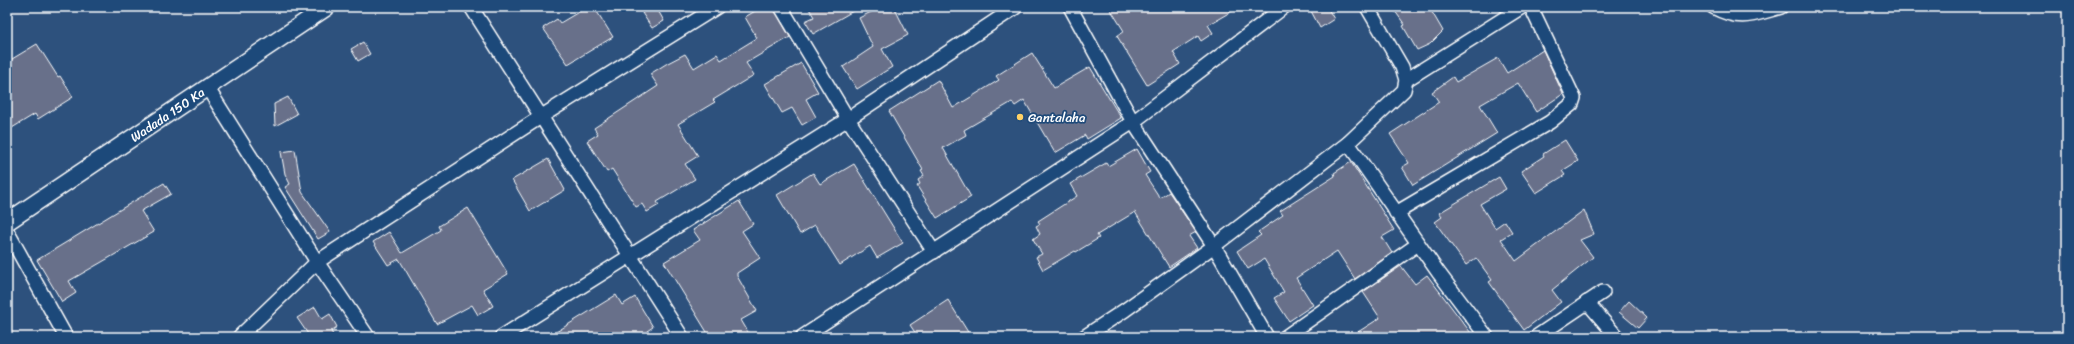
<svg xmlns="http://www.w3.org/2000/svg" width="2074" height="344" font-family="Sriracha,sans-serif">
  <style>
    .building { fill: #676f8a; stroke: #fff }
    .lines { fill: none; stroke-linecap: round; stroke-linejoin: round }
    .minor-casing { stroke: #fff; stroke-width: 16 }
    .tertiary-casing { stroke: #fff; stroke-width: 19 }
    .minor { stroke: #1f4a7a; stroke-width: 13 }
    .tertiary { stroke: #1f4a7a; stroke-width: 16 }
    .poi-dot { fill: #ffd166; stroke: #1f4a7a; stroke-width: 1.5 }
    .labels { text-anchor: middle; stroke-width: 3.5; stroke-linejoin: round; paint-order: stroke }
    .street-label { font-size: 13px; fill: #fff; stroke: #1f4a7a }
    .poi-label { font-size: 13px; fill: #fff; stroke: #1f4a7a; text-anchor: start }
  </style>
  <rect width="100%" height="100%" fill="#2d517d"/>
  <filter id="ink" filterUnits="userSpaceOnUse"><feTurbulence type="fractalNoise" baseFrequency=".025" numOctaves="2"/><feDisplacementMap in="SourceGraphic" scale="8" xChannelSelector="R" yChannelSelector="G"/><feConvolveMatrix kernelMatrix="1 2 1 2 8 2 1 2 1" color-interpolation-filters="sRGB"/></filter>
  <g filter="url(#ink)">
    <g class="building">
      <path d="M 587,7 L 594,7 L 613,37 L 568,64 L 543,28 L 557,19 L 560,23 Z"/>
      <path d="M 652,7 L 656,7 L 664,21 L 652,28 L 642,13 Z"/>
      <path d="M 762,7 L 773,7 L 790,37 L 746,63 L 754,75 L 713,100 L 715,102 L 678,124 L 698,156 L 685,164 L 695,179 L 657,202 L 659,205 L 647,212 L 642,204 L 636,207 L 612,169 L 607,172 L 587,141 L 598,134 L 594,128 L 658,86 L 650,74 L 666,64 L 685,54 L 694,68 L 717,54 L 721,60 L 757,38 L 745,17 Z"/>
      <path d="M 808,7 L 860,7 L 813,34 L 805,21 L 814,17 Z"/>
      <path d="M 881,7 L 894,7 L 908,35 L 882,49 L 892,67 L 857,89 L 843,67 L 873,47 L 859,18 Z"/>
      <path d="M 1109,7 L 1239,7 L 1208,25 L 1213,33 L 1201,41 L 1198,36 L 1173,52 L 1180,64 L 1147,85 L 1117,36 L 1124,31 Z"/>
      <path d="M 1318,7 L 1327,7 L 1334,19 L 1320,28 L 1311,11 Z"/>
      <path d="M 1392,7 L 1429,7 L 1443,31 L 1430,44 L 1417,50 L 1403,26 L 1405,25 Z"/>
      <path d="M 363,42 L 370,54 L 358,61 L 351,49 Z"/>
      <path d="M 37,44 L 58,77 L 60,76 L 73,97 L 38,119 L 35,114 L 7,131 L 7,62 Z"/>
      <path d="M 1543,50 L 1563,94 L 1536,112 L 1518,83 L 1480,105 L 1497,133 L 1413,185 L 1402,167 L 1409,163 L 1390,134 L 1439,102 L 1432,92 L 1453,77 L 1456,82 L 1498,58 L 1507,73 Z"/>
      <path d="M 1032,53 L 1054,88 L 1090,67 L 1121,118 L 1087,139 L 1085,135 L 1055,153 L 1024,100 L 1015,106 L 1012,102 L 964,130 L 966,135 L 943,148 L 971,197 L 937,218 L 917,186 L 920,184 L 918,180 L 924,176 L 921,171 L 923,170 L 889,111 L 938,80 L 953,108 L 999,80 L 996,76 Z"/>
      <path d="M 801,63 L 818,92 L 806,99 L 816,117 L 802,125 L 792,108 L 782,113 L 765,84 Z"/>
      <path d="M 288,97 L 297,114 L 275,126 L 274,104 Z"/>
      <path d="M 1565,140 L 1578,161 L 1562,171 L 1565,175 L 1536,193 L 1521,171 L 1544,156 L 1543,154 Z"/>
      <path d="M 1137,149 L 1150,172 L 1145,175 L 1160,198 L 1169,192 L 1196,232 L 1189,236 L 1197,248 L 1169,267 L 1135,212 L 1097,235 L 1099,238 L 1076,252 L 1075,251 L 1043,270 L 1036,257 L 1042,254 L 1033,239 L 1040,234 L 1036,226 L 1040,224 L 1038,221 L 1077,196 L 1070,184 L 1106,163 L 1108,166 Z"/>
      <path d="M 295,150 L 302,192 L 330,232 L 318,239 L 285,187 L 290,184 L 285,174 L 281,152 Z"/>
      <path d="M 548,159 L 565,190 L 530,211 L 512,180 Z"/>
      <path d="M 1351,162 L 1394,230 L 1382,237 L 1392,253 L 1355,279 L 1337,251 L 1296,278 L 1313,305 L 1289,321 L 1274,298 L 1284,292 L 1264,259 L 1248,269 L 1237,251 L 1261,235 L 1258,232 L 1283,215 L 1280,211 L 1335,176 L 1334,173 Z"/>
      <path d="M 854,164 L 903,243 L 877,258 L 870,246 L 840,265 L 815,225 L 800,234 L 777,195 L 813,173 L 820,184 Z"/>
      <path d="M 1499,177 L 1506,189 L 1480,204 L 1495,228 L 1505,221 L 1512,232 L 1501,239 L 1516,261 L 1584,210 L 1594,234 L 1580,240 L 1593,257 L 1552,290 L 1561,302 L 1524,330 L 1489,282 L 1492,280 L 1476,258 L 1466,265 L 1435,222 L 1442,217 L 1439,213 Z"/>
      <path d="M 164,183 L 171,194 L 141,211 L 154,232 L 69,281 L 76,293 L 62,302 L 37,260 Z"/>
      <path d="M 739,201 L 753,224 L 742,231 L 760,258 L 737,273 L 737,276 L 757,311 L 741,320 L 751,337 L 710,337 L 664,262 L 700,240 L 693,230 Z"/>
      <path d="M 468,208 L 508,274 L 483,289 L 493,306 L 478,315 L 472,305 L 437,324 L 399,259 L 388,265 L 373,242 L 389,232 L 402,253 L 441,230 L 439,226 Z"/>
      <path d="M 1401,266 L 1415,284 L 1427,275 L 1474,337 L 1350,337 L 1380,318 L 1363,292 Z"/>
      <path d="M 616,295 L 622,305 L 635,297 L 653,327 L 647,331 L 651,337 L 548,337 Z"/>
      <path d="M 948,300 L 971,337 L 918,337 L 910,325 Z"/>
      <path d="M 1629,301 L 1647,318 L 1638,328 L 1619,312 Z"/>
      <path d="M 315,307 L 322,319 L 330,314 L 337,327 L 331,331 L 334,337 L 310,337 L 297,318 Z"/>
    </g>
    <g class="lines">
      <defs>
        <g id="minor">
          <path d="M 471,7 L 682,337"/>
          <path d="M 781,7 L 848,119 L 934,252"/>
          <path d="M 1070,7 L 1133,122 L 1214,246 L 1267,337"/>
          <path d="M 1713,7 C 1741,22 1752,15 1781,7"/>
          <path d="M 1406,80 L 1522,7"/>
          <path d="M 207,87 L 317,262 L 368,337"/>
          <path d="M 1348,143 L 1438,272 L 1487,337"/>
          <path d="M 1396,213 L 1550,122 L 1572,104 L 1574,98 L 1531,7"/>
          <path d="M 7,231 L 66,337"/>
          <path d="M 1587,302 L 1617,337"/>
          <path d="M 239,337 L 317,262 L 542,116 L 717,7"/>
          <path d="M 501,337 L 848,119 L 1016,7"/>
          <path d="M 802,337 L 1133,122 L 1284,7"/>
          <path d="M 1084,337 L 1125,310 L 1214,246 L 1348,143 L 1404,90 L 1406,80 L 1402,67 L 1367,7"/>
          <path d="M 1285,337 L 1418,244"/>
          <path d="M 1536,337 L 1603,292"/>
        </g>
        <g id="tertiary">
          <path id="s1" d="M 7,222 L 327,7"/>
        </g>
      </defs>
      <use href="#minor" class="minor-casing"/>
      <use href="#tertiary" class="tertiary-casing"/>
      <use href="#minor" class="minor"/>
      <use href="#tertiary" class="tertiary"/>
    </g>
  </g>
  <circle class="poi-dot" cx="1020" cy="117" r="4"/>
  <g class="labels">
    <g class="street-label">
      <text dy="5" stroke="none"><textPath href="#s1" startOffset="193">Wadada 150 Ka</textPath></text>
    </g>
    <g class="poi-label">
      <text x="1028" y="122">Gantalaha</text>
    </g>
  </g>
  <rect width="2074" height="344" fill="none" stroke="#1f4a7a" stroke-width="24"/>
  <rect x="12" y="12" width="2050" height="320" fill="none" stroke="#fff" stroke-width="1.5" filter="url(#ink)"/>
</svg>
